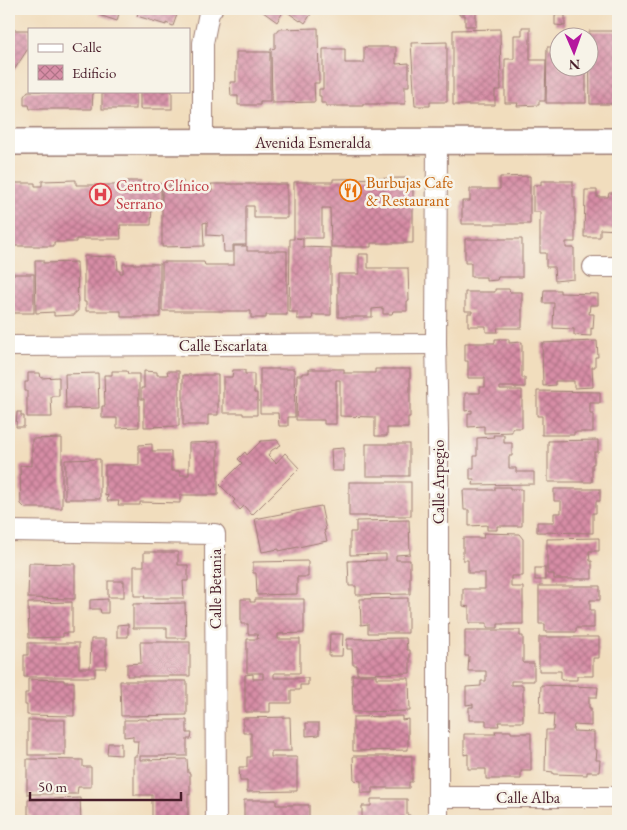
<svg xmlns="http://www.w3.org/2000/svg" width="627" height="830" font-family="'EB Garamond',serif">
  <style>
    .building { fill: url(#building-cross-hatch) }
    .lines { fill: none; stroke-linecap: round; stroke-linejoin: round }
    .minor-casing { stroke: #9e7e74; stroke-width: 22 }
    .tertiary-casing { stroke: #9e7e74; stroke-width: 28 }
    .minor { stroke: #fff; stroke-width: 20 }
    .tertiary { stroke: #fff; stroke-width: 25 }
    .labels { text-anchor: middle; stroke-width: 5; stroke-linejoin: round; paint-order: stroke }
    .street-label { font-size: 16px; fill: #4a1f2b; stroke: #f7f3e8 }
    .food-label { font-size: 16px; fill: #c56008; stroke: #f7f3e8; text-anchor: start }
    .health-label { font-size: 16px; fill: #be3a42; stroke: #f7f3e8; text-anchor: start }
  </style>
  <defs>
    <pattern id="building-cross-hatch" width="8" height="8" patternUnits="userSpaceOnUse" patternTransform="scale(1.25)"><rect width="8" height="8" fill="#d78da6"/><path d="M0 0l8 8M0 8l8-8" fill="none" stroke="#b07387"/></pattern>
  </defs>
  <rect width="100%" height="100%" fill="#f7f3e8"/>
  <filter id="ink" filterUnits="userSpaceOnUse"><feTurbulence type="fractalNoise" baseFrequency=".02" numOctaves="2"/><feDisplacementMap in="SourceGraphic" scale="10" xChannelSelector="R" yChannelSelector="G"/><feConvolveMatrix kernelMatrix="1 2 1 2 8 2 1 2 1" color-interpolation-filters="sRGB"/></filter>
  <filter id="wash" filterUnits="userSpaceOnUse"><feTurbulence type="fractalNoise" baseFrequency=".0096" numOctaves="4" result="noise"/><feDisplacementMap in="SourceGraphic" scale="20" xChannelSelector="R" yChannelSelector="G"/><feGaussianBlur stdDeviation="1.12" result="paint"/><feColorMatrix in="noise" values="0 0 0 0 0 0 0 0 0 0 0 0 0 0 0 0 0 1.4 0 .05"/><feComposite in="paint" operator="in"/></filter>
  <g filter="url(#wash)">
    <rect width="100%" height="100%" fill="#f1ddbd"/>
    <g id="blocks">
      <g class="building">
        <path d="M 101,9 L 120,9 L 117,21 L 99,15 Z"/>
        <path d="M 126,9 L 179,9 L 173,26 L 166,23 L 166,25 L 137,16 L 138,13 Z"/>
        <path d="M 259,9 L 278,9 L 283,12 L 277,22 Z"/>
        <path d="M 283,9 L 309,9 L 308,11 L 311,14 L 305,23 L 301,20 L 300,21 Z"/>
        <path d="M 459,9 L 476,9 L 476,26 L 465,26 L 465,15 L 459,15 Z"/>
        <path d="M 555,15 L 565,15 L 565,26 L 555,25 Z"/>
        <path d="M 522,27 L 530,27 L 530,60 L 546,60 L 545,101 L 539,101 L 539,105 L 517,106 L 518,103 L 505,103 L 505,59 L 514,59 L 514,35 L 522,35 Z"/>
        <path d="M 318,28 L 319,83 L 314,83 L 315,102 L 272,103 L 271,49 L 275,48 L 275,32 L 278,32 L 278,29 Z"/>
        <path d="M 500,29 L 501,90 L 495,90 L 495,105 L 453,105 L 453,30 Z"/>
        <path d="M 9,30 L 29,30 L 29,47 L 9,78 Z"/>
        <path d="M 589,31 L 618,31 L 618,104 L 590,104 Z"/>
        <path d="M 447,42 L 447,102 L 430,102 L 430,106 L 415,106 L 411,43 Z"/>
        <path d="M 364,47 L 396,47 L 396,64 L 409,63 L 409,86 L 405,86 L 405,104 L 363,104 L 363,106 L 326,106 L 326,103 L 321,103 L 321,96 L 319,96 L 319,89 L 323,89 L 323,49 L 345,49 L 345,63 L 364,63 Z"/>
        <path d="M 547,47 L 560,47 L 560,68 L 586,68 L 586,103 L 546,103 Z"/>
        <path d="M 236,52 L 270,52 L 270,102 L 260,102 L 260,105 L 238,105 L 238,96 L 231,96 L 230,82 L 236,82 Z"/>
        <path d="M 28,91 L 93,91 L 92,109 L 30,109 L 29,105 L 24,105 L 24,96 Z"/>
        <rect x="102" y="91" width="34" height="18"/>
        <rect x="140" y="91" width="32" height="18"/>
        <path d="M 530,176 L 530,224 L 462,224 L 462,201 L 470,201 L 470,189 L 500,189 L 500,177 Z"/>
        <path d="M 406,178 L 406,184 L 413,184 L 413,243 L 371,243 L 371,247 L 331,247 L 330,208 L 322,208 L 322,238 L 296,238 L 303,239 L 303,247 L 331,248 L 331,315 L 312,315 L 313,319 L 297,319 L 297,312 L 289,312 L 290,239 L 294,239 L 294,182 L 333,182 L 333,179 Z"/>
        <path d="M 76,180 L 76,185 L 127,185 L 127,181 L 141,181 L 141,184 L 161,184 L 161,204 L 152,204 L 151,225 L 120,225 L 121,239 L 76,239 L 76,242 L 54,242 L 54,246 L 9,246 L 9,183 L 35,183 L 35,186 L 42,186 L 42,181 Z"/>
        <path d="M 183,181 L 183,186 L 203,186 L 203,191 L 212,191 L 211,184 L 287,184 L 287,218 L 254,218 L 254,206 L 246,206 L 246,245 L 233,245 L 233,252 L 224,252 L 223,236 L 207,235 L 207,222 L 203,223 L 204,246 L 162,247 L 162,185 L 171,186 L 170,182 Z"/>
        <path d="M 541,181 L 573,181 L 573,197 L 575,197 L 575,242 L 566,242 L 566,248 L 574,248 L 574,279 L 555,281 L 554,267 L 546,267 L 546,253 L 540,253 L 540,212 L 533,212 L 533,185 L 541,185 Z"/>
        <path d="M 585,190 L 597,190 L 597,197 L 608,197 L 609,193 L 618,193 L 618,230 L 600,229 L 600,237 L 584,237 Z"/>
        <path d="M 465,239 L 522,239 L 522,277 L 498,277 L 497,280 L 486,281 L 486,277 L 471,277 L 471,263 L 465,263 Z"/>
        <path d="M 234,246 L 247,246 L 247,251 L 287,251 L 287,315 L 266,315 L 266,318 L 251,318 L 251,311 L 162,311 L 162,262 L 204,262 L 205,265 L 234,265 Z"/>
        <path d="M 359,254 L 368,254 L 368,268 L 408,268 L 409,301 L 407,301 L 407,311 L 393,311 L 392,314 L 383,314 L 383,308 L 372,309 L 372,317 L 338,317 L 338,274 L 359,274 Z"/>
        <path d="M 84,256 L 117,257 L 118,271 L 120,271 L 120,273 L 123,273 L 123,264 L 160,264 L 160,317 L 121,317 L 121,311 L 86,311 L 86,302 L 84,302 Z"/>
        <path d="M 35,260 L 43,260 L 43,263 L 77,262 L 78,312 L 75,312 L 75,315 L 54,316 L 54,312 L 36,313 Z"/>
        <rect x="9" y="274" width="25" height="39"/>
        <path d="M 495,289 L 509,289 L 510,292 L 522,292 L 522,328 L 497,328 L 498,332 L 486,332 L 486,326 L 468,326 L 468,313 L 472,313 L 472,311 L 465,311 L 465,292 L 495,292 Z"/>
        <path d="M 544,290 L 560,290 L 560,293 L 598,294 L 598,305 L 590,305 L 589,314 L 594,314 L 593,329 L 591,328 L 591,336 L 574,335 L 574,329 L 553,328 L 554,303 L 543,303 Z"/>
        <path d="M 495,339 L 509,339 L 509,343 L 522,342 L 522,378 L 525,378 L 525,387 L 500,387 L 500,390 L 522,390 L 522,428 L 512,428 L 512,432 L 484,433 L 484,426 L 468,427 L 468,413 L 472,413 L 472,410 L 465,411 L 465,393 L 480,393 L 480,387 L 485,387 L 485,378 L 468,378 L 468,361 L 465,361 L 465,343 L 495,343 Z"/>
        <path d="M 597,341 L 598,357 L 595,357 L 595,367 L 592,367 L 593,387 L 574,388 L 574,381 L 555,381 L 555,385 L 543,386 L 542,343 Z"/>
        <path d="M 260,369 L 294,369 L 295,417 L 288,417 L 288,426 L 279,426 L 278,413 L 260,413 Z"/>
        <path d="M 309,369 L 344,369 L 344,373 L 375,373 L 375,369 L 410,369 L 410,417 L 408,417 L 408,428 L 387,428 L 387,436 L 375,436 L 375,417 L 340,416 L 340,380 L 336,380 L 336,424 L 324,424 L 324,420 L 296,420 L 297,375 L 302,375 L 302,373 L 309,373 Z"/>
        <path d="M 233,370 L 245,370 L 245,374 L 254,374 L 254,393 L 257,393 L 257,415 L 243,415 L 243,413 L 223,413 L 223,377 L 232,377 Z"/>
        <path d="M 112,371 L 127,371 L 128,374 L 139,374 L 139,427 L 117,428 L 117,418 L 102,418 L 102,406 L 105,406 L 104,375 L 112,375 Z"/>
        <path d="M 144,371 L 157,372 L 157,375 L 168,375 L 167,371 L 179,371 L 179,426 L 144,427 L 144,399 L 141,399 L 141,388 L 144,388 Z"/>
        <path d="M 28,373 L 40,373 L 41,378 L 59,377 L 59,396 L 51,396 L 52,417 L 27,417 L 27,391 L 25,391 L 25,382 L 28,382 Z"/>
        <path d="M 98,373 L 99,408 L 66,409 L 65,374 Z"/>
        <path d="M 183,375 L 218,375 L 218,415 L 208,415 L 208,425 L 183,425 Z"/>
        <path d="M 537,391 L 600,392 L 600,403 L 590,403 L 590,414 L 593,414 L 593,432 L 574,432 L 574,435 L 542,435 L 542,416 L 537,416 Z"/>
        <path d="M 17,412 L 21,412 L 21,416 L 24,416 L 24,427 L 16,427 Z"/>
        <path d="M 493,435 L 504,435 L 504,443 L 512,443 L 512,456 L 509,456 L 509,468 L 516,468 L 516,472 L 534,472 L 534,484 L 473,485 L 474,479 L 470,479 L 470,468 L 474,468 L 474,456 L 477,456 L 477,438 L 494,437 Z"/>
        <path d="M 62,438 L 62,508 L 25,508 L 21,504 L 20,465 L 32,466 L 32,439 Z"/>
        <path d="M 277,440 L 281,445 L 272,450 L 268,455 L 276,463 L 285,453 L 299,468 L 252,515 L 244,506 L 240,510 L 233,502 L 235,500 L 220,485 L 242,463 L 238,459 L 245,452 L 247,455 L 261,441 Z"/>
        <path d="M 598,440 L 598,452 L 594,452 L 594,464 L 592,464 L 592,482 L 548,482 L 548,441 Z"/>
        <path d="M 218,442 L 218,495 L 180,495 L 180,503 L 140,502 L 140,505 L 118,505 L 119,501 L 107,501 L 108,495 L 105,496 L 105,465 L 139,465 L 139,445 L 152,444 L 152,451 L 171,451 L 171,471 L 180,471 L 180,475 L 189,475 L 189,443 Z"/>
        <rect x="366" y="444" width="43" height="32"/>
        <path d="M 344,448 L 344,471 L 332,471 L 331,449 Z"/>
        <path d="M 100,459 L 100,499 L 65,499 L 65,460 Z"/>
        <rect x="349" y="482" width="62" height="34"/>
        <path d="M 495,487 L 510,487 L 510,489 L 522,489 L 522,526 L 497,526 L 497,530 L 487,530 L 487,525 L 469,526 L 469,510 L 464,510 L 463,490 L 495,490 Z"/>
        <path d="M 554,489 L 600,489 L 600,501 L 596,501 L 596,513 L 593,513 L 593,533 L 537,532 L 537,522 L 554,522 L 554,513 L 561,513 L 561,501 L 554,501 Z"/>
        <path d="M 321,506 L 326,530 L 324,530 L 327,541 L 279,551 L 279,549 L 262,552 L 255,519 Z"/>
        <path d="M 409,520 L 410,554 L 396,555 L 396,560 L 410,560 L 410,594 L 356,595 L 356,586 L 349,586 L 348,561 L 386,560 L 386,554 L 350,555 L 350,532 L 356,532 L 356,521 Z"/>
        <path d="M 483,533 L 519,534 L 523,539 L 523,576 L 511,576 L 511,587 L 523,587 L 523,624 L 498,624 L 498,628 L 487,628 L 487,623 L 469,623 L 469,607 L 463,606 L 463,589 L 485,589 L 485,573 L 468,573 L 468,560 L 463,560 L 463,538 L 484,538 Z"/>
        <path d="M 599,538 L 599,551 L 589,551 L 590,561 L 592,561 L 592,579 L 554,579 L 554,574 L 547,574 L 547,539 Z"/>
        <path d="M 144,552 L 178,552 L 178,565 L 188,565 L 188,581 L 183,581 L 184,598 L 144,598 L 145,596 L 134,596 L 134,566 L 144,566 Z"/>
        <path d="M 308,561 L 308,577 L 297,577 L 297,594 L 257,595 L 256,573 L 253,573 L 253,562 Z"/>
        <path d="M 29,563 L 75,564 L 75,599 L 28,598 Z"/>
        <rect x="535" y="568" width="10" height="12"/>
        <rect x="108" y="581" width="16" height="16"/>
        <path d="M 539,586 L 600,586 L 600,600 L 590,600 L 590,610 L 594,610 L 594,628 L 576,628 L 576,632 L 545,632 L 545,624 L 539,624 Z"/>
        <path d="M 408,598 L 408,633 L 368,633 L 368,624 L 361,625 L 360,599 Z"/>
        <path d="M 108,599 L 108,613 L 101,613 L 100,609 L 90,609 L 90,600 Z"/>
        <path d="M 241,599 L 250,599 L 250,602 L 255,602 L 255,599 L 304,599 L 304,633 L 278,634 L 278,639 L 300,639 L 300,673 L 274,673 L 274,678 L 308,678 L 308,685 L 300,685 L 300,690 L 291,690 L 291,703 L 270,703 L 270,712 L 245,712 L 245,675 L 253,674 L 253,679 L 263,679 L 263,673 L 247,673 L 247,639 L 258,639 L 257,634 L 248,634 L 248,624 L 241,624 Z"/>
        <path d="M 72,602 L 72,633 L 63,633 L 63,637 L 29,638 L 28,603 Z"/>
        <path d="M 185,603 L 186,638 L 167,638 L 167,628 L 133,628 L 133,604 Z"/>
        <path d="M 128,624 L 128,637 L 117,637 L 117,625 Z"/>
        <path d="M 465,630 L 520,630 L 520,636 L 523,636 L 523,663 L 534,663 L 534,681 L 511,681 L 511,685 L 523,685 L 523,722 L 498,722 L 499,726 L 486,726 L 486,720 L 469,720 L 469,707 L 473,707 L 473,704 L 466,705 L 466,687 L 481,686 L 481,681 L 486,681 L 486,671 L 468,671 L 469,656 L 465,656 Z"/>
        <path d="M 330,634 L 343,634 L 342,656 L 329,656 Z"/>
        <path d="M 539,637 L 599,637 L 599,658 L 593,658 L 593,676 L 577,676 L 577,680 L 561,680 L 561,671 L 539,671 Z"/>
        <path d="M 406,638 L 407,650 L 410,650 L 410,673 L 357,674 L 357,665 L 353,665 L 352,649 L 347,649 L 347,639 Z"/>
        <path d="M 91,639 L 106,639 L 106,668 L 95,668 L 95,677 L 24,677 L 24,655 L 28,655 L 28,643 L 79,643 L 79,668 L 90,668 Z"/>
        <path d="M 140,642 L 190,642 L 190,676 L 127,676 L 127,664 L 141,663 Z"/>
        <path d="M 352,675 L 376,675 L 376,678 L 409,678 L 410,711 L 353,712 Z"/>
        <path d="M 28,679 L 64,680 L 64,682 L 74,682 L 74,716 L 27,715 L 27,705 L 25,705 L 25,693 L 28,693 Z"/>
        <path d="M 120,681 L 187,681 L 187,715 L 121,716 Z"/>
        <path d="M 541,685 L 598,687 L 597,697 L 589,697 L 589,708 L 591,708 L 591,726 L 574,725 L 573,730 L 573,731 L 594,732 L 594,749 L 597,750 L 596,760 L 600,760 L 599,772 L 587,772 L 587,775 L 553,774 L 553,772 L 545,771 L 546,730 L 553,730 L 554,714 L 540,713 Z"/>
        <path d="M 402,716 L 402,720 L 408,719 L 408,750 L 353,751 L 353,717 Z"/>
        <path d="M 290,717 L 291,751 L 271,751 L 271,757 L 297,757 L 297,791 L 247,792 L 247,781 L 240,781 L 239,767 L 247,767 L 247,757 L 251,757 L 251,733 L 243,733 L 243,718 Z"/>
        <path d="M 138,719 L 147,719 L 147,720 L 187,720 L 187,733 L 192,733 L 191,739 L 187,739 L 187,756 L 140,756 L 140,760 L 187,759 L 188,773 L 190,773 L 190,795 L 188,794 L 188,821 L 152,821 L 152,795 L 134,795 L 134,756 L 137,756 L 138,741 L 133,741 L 133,736 L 124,737 L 124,720 L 137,720 Z"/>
        <rect x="28" y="720" width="37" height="35"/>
        <path d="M 306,723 L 319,723 L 319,735 L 306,736 Z"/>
        <path d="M 495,731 L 511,731 L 511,733 L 531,733 L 531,771 L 521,771 L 521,779 L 486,779 L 486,769 L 468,769 L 468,754 L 464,755 L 464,734 L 496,734 Z"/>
        <path d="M 108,743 L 121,743 L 121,755 L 107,754 Z"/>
        <path d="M 353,756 L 412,756 L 412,782 L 409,782 L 409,788 L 372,788 L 372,793 L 361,793 L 361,781 L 354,780 Z"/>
        <path d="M 27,759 L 83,760 L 83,767 L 91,767 L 91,787 L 78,787 L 77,794 L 27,794 Z"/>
        <path d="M 80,798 L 81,821 L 31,821 L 31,815 L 28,815 L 28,800 Z"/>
        <path d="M 371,799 L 407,799 L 407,815 L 410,815 L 410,821 L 362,821 L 362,806 L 371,806 Z"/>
        <path d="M 244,800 L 276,800 L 276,805 L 309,805 L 309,821 L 251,821 L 251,820 L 244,820 Z"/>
      </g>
    </g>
  </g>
  <g filter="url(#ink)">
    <use href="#blocks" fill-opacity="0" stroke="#9e7e74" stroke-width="1"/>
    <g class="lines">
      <defs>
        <g id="minor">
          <path d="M 203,141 L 203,43 L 209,13 L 212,9"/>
          <path d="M 437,142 L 436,344 L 438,432 L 438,821"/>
          <path d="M 593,267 L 618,267"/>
          <path d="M 9,346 L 436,344"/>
          <path d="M 9,531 L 215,534 L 216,821"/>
          <path d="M 438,797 L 618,797"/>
        </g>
        <path id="tertiary" d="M 9,142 L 618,141"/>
      </defs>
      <use href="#minor" class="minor-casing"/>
      <use href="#tertiary" class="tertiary-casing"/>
      <use href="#minor" class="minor"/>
      <use href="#tertiary" class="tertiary"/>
    </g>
  </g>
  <defs>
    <symbol id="restaurant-ring" viewBox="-11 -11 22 22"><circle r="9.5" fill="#f7f3e8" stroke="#e8710a" stroke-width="1.5"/><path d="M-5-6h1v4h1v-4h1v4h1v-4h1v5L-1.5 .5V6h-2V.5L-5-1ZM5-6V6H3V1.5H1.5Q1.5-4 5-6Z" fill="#e8710a"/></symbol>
    <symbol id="hospital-ring" viewBox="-11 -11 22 22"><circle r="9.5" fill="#f7f3e8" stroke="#e0444e" stroke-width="1.5"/><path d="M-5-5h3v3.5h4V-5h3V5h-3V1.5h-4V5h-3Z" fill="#e0444e"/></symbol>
  </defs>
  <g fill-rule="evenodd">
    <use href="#restaurant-ring" x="338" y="178" width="25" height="25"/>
    <use href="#hospital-ring" x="88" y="182" width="25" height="25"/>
  </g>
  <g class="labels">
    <g class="street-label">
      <text x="313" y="148">Avenida Esmeralda</text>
      <text x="223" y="351">Calle Escarlata</text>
      <text transform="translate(438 482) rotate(-90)" y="6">Calle Arpegio</text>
      <text transform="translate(215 589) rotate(-90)" y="6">Calle Betania</text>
      <text x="528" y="803">Calle Alba</text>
    </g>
    <g class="food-label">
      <text x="366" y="188">Burbujas Cafe<tspan x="366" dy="18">&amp; Restaurant</tspan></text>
    </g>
    <g class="health-label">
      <text x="116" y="191">Centro Clínico<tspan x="116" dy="18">Serrano</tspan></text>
    </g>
  </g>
  <rect width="627" height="830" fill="none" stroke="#f7f3e8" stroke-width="30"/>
  <rect x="28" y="28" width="162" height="65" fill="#f7f3e8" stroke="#b29e9c"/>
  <rect x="38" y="44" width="25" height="8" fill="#ffffff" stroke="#b29e9c"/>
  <text x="72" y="52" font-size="15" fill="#4a1f2b">Calle</text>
  <rect x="38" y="65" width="25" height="15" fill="url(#building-cross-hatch)" stroke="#b29e9c"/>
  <text x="72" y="78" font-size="15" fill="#4a1f2b">Edificio</text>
  <g transform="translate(574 52) rotate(178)"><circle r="24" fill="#f7f3e8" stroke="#b29e9c"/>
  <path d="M0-4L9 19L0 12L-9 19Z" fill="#b5179e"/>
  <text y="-8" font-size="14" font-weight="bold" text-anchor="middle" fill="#4a1f2b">N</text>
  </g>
  <path d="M30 792v8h151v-8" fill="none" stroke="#4a1f2b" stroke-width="2.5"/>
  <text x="38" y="792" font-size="15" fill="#4a1f2b" stroke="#f7f3e8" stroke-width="4" paint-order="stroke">50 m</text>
</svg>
